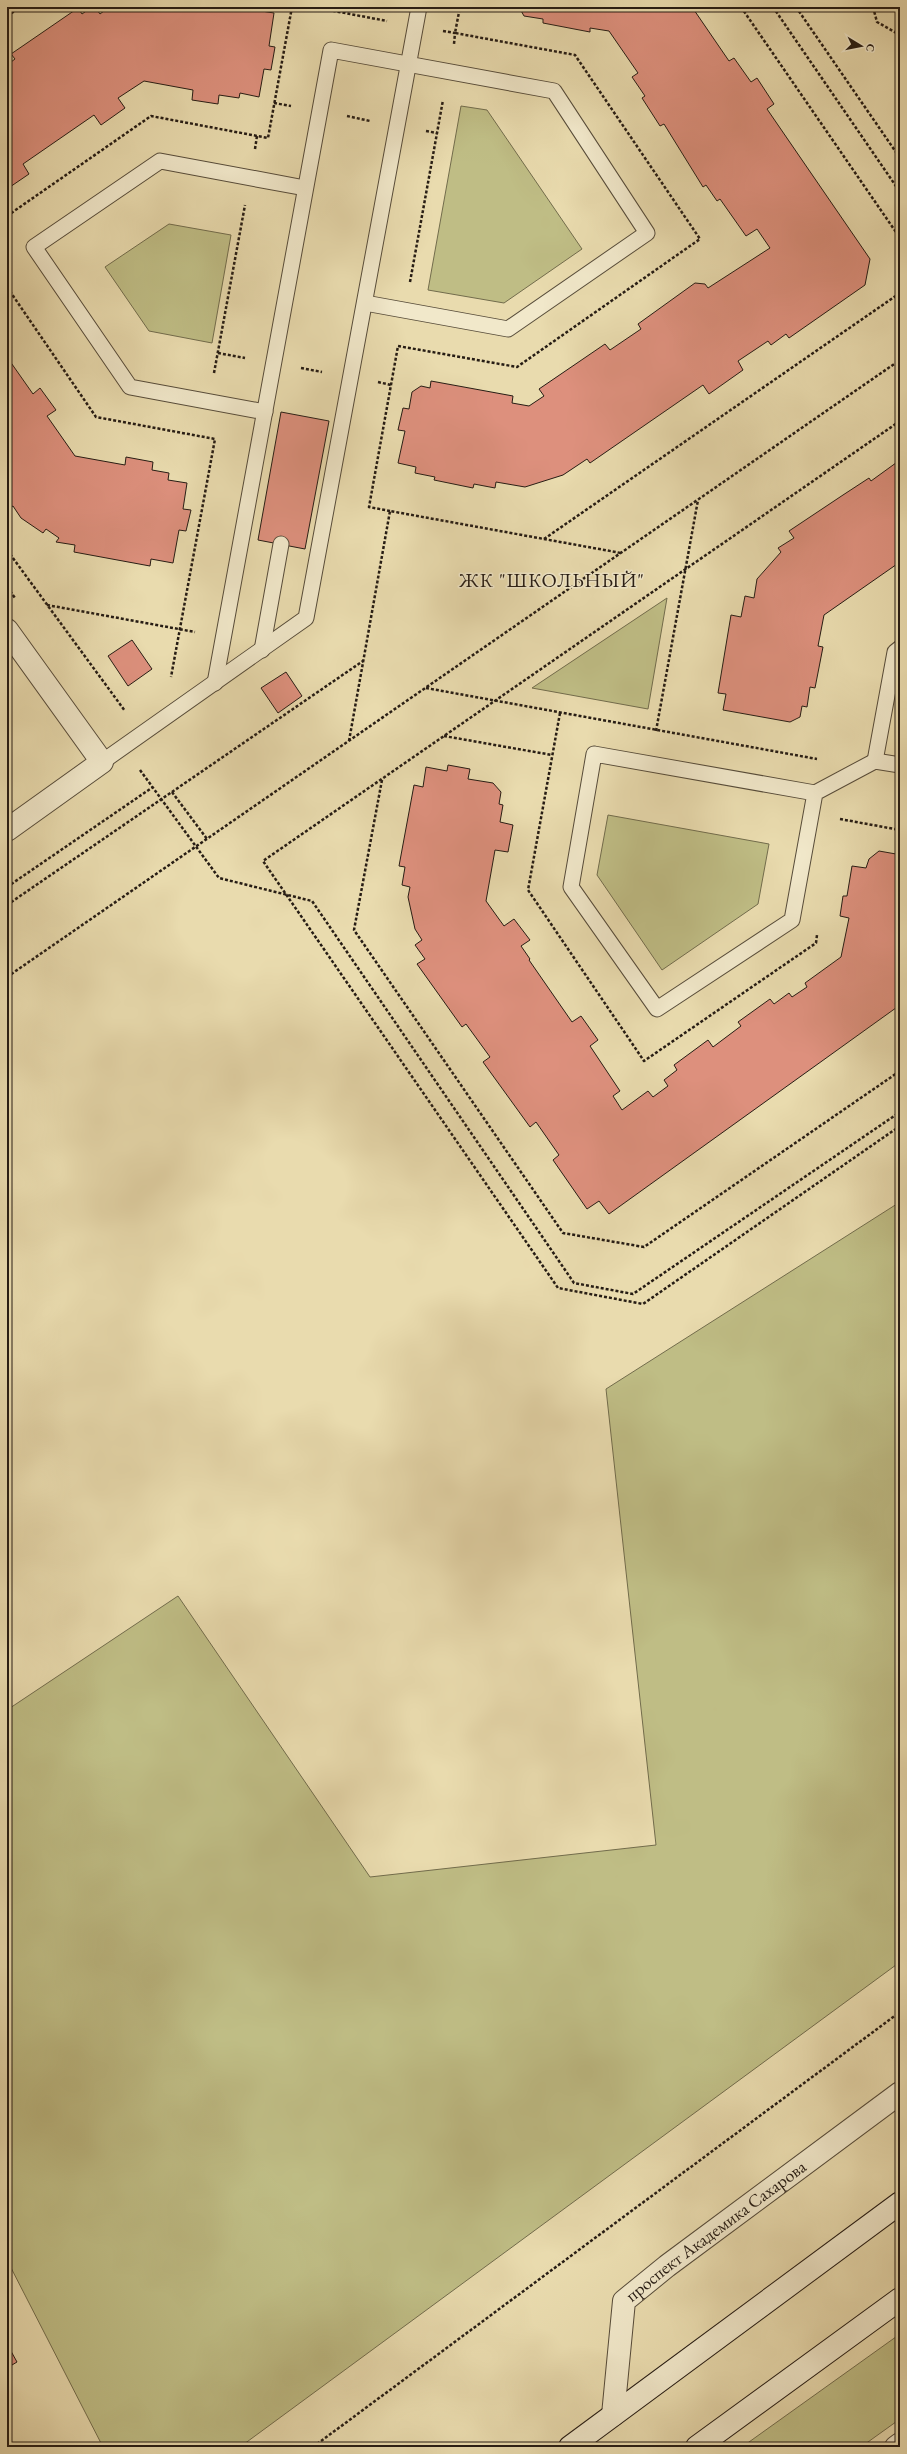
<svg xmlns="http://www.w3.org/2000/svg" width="907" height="2454" font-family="'EB Garamond',serif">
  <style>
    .green { fill: #bfbd85; stroke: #726c4c }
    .building { fill: #dd907d; stroke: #261c14 }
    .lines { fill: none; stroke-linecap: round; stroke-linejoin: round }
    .lane-casing { stroke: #574c3a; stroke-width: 17 }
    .street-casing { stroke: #574c3a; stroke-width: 24 }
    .secondary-casing { stroke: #261c14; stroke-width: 24 }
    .path { stroke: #261c14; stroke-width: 2.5; stroke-dasharray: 3 2; stroke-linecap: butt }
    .lane { stroke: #f1e8ca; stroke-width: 15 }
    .street { stroke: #f1e8ca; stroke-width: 22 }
    .secondary { stroke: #f1e8ca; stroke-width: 22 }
    .labels { text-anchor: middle; stroke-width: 3; stroke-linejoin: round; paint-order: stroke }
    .street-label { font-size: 18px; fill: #261c14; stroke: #f1e8ca }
    .quarter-label { font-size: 20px; letter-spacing: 1px; fill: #261c14; stroke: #f1e8ca }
  </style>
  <rect width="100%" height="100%" fill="#e9dbae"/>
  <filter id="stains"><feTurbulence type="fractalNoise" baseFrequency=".005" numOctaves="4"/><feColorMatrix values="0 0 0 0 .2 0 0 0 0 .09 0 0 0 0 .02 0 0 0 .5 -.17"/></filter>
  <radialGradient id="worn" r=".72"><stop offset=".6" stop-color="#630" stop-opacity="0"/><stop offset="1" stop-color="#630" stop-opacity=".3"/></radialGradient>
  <g class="green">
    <path d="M 461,106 L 487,110 L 582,249 L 504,303 L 428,290 Z"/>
    <path d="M 169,224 L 231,235 L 212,343 L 149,331 L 105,267 Z"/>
    <path d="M 667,598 L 648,709 L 532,688 Z"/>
    <path d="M 608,815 L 769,844 L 758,904 L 662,970 L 597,875 Z"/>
    <path d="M 900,1202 L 900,1962 L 240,2447 L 103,2447 L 7,2260 L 7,1710 L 178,1596 L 370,1877 L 656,1845 L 606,1389 Z"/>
    <path d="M 900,2334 L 900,2419 L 861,2447 L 742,2447 Z"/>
  </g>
  <g class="building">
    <path d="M 92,7 L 95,7 L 100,14 L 109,7 L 255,7 L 255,10 L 274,13 L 269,46 L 275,47 L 271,70 L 264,69 L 259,97 L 240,93 L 239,98 L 219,95 L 218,104 L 192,100 L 193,90 L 144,81 L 118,98 L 125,108 L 101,125 L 94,115 L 23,164 L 29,174 L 7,189 L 7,65 L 15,59 L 11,54 L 78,8 L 82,14 Z"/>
    <path d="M 519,7 L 692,7 L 729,61 L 734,58 L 751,82 L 757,78 L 774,104 L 767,109 L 870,259 L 865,285 L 789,338 L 786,334 L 771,345 L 768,341 L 738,361 L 743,370 L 709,394 L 703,385 L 590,463 L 587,459 L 563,475 L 525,487 L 496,482 L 495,488 L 474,484 L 473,488 L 434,480 L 435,477 L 415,473 L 416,467 L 398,463 L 405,431 L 398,430 L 403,408 L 409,409 L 412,392 L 421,386 L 430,388 L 431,381 L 513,396 L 512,403 L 529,406 L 544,396 L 539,389 L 605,344 L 610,350 L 641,329 L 638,324 L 695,283 L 705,284 L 708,288 L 770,248 L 757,229 L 746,236 L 720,199 L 717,201 L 706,185 L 703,187 L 664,124 L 660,126 L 642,98 L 645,96 L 632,77 L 638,73 L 609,31 L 590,28 L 590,32 L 543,23 L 543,19 L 524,16 Z"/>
    <path d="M 7,357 L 33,394 L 40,388 L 56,410 L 47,416 L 75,456 L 125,465 L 126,457 L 153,462 L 152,470 L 169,473 L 168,480 L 187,483 L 183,509 L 191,510 L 186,531 L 179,530 L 173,563 L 151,559 L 150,566 L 74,552 L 75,545 L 56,542 L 59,538 L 46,529 L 43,533 L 21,518 L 13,506 L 7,509 Z"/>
    <path d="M 281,412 L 329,421 L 305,549 L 258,540 Z"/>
    <path d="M 900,460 L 900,562 L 824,615 L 818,646 L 823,647 L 815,688 L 810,687 L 807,707 L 802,706 L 800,717 L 790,722 L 723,710 L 726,694 L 718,693 L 731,615 L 741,617 L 745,596 L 754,598 L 757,579 L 781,552 L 778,548 L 794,538 L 789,531 L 843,495 L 869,478 L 871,481 Z"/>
    <path d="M 132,640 L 152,669 L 128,686 L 108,656 Z"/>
    <path d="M 286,672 L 302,696 L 278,713 L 261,688 Z"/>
    <path d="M 448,765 L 470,769 L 468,779 L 493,783 L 501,792 L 499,804 L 503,805 L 500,822 L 513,825 L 508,852 L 495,850 L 486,901 L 504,926 L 514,919 L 530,940 L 521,946 L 530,959 L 529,960 L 572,1022 L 581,1016 L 598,1040 L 590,1046 L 620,1091 L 613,1096 L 622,1110 L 648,1091 L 653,1097 L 668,1086 L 664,1080 L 677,1070 L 674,1065 L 708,1040 L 713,1047 L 741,1026 L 738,1022 L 770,999 L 774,1004 L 789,993 L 792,997 L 807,987 L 805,983 L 841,957 L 849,918 L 840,916 L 843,896 L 847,896 L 852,866 L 866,868 L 869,859 L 879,851 L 896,854 L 897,846 L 900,847 L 900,1005 L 609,1214 L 599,1201 L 587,1209 L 553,1160 L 559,1155 L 536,1122 L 530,1127 L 483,1062 L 490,1057 L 466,1024 L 462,1027 L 417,964 L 425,959 L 415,945 L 422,940 L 415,929 L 408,897 L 410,887 L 402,885 L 405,867 L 399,866 L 414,785 L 423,787 L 426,767 L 447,771 Z"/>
    <path d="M 7,2344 L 17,2362 L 7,2368 Z"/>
  </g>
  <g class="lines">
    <defs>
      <g id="lane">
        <path d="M 265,412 L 130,387 L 34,247 L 160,161 L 305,188"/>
        <path d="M 262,650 L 281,544"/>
        <path d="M 215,683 L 331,50 L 554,91 L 647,233 L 508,329 L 365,303"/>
        <path d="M 875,761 L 895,652 L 900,648"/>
        <path d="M 102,762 L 306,618 L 419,7"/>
        <path d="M 815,793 L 792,920 L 657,1009 L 571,887 L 594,754 L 815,793 L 875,761 L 900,765"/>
      </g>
      <g id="street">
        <path d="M 7,630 L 102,762 L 7,830"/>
        <path id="s1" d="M 613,2415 L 624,2301 L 667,2266 L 900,2093"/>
        <path d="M 896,2447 L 900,2444"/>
      </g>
      <g id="secondary">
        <path d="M 570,2447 L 900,2203"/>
        <path d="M 697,2447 L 900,2299"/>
      </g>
    </defs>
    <use href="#lane" class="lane-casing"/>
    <use href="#street" class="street-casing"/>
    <use href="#secondary" class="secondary-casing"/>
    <g class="path">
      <path d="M 313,7 L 387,21"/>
      <path d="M 741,7 L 900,238"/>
      <path d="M 773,7 L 900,192"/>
      <path d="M 796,7 L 900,158"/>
      <path d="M 873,7 L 877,22 L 900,35"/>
      <path d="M 7,16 L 21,7"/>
      <path d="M 443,31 L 455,33 L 454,44"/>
      <path d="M 274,103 L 291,106"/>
      <path d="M 347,116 L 370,121"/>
      <path d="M 426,131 L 437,133"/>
      <path d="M 255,149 L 257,136"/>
      <path d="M 7,216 L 151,116 L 268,138 L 292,7"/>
      <path d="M 410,282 L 443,100"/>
      <path d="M 7,287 L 96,417 L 215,439 L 171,677"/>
      <path d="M 218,353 L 245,358"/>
      <path d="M 301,368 L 322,372"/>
      <path d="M 214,373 L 245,205"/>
      <path d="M 378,382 L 391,385"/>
      <path d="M 900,421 L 263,861 L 558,1288 L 643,1304 L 900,1126"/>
      <path d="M 390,511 L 369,507 L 398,346 L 517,367 L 700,239 L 575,55 L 455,33 L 460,7"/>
      <path d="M 544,539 L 900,293"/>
      <path d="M 7,550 L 125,711"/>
      <path d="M 7,587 L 15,598"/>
      <path d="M 47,605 L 195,632"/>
      <path d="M 426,688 L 817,759"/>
      <path d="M 560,713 L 528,890 L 644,1061 L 816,943 L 817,935"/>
      <path d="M 656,731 L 698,500"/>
      <path d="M 444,736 L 552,755"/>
      <path d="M 349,741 L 390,511 L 621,553"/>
      <path d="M 140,770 L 219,878 L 312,901 L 574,1283 L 633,1294 L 900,1112"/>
      <path d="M 382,780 L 354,930 L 563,1233 L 644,1247 L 900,1071"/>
      <path d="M 172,792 L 207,839"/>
      <path d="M 840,819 L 900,830"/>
      <path d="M 7,887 L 153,787"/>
      <path d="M 7,905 L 363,661"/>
      <path d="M 7,977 L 900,360"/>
      <path d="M 313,2447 L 900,2012"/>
    </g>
    <use href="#lane" class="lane"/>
    <use href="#street" class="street"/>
    <use href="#secondary" class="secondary"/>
  </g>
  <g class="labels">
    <g class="street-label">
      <text dy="6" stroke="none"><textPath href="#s1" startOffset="230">проспект Академика Сахарова</textPath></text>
    </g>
    <g class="quarter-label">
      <text x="552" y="587">ЖК "ШКОЛЬНЫЙ"</text>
    </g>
  </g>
  <rect width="907" height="2454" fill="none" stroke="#e9dbae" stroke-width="24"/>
  <rect x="8" y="8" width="891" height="2438" fill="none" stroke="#261c14" stroke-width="2"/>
  <rect x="12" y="12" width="883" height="2430" fill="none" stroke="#261c14"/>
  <g transform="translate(861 46) rotate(100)" stroke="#f1e8ca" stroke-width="3" paint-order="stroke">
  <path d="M0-3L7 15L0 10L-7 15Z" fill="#261c14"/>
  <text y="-6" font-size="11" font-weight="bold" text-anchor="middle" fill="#261c14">С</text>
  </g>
  <rect width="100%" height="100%" filter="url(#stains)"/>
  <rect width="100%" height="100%" fill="url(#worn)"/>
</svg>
